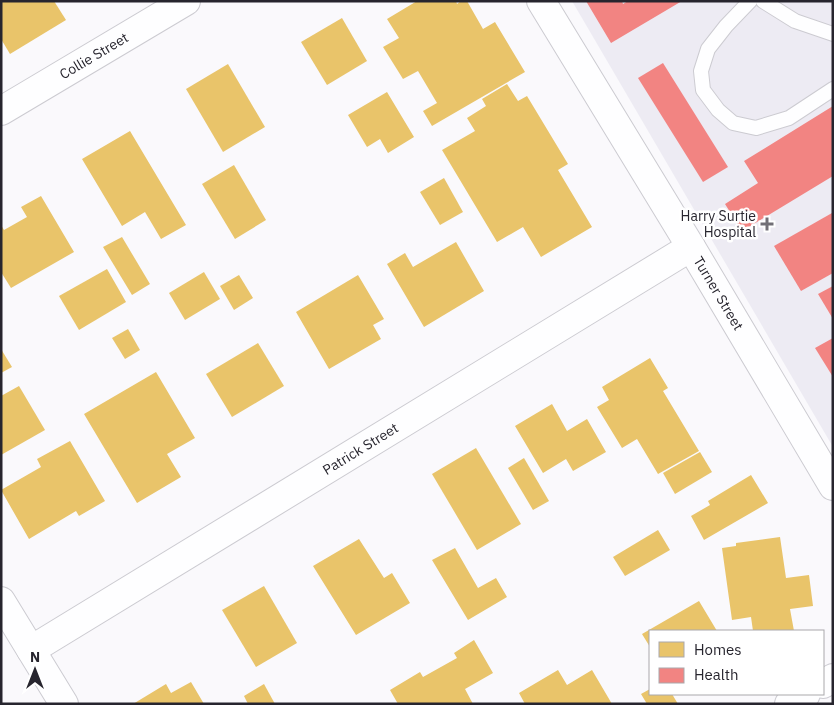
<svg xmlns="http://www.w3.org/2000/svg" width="834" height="705" font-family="'IBM Plex Sans',sans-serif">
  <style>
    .built { fill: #edebf3 }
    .homes { fill: #e9c46a }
    .health { fill: #f28482 }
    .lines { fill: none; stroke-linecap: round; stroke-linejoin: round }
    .lane-casing { stroke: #cccbd1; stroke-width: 16 }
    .street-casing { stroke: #cccbd1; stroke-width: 30 }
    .lane { stroke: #fefeff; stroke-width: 14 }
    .street { stroke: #fefeff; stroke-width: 28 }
    .poi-dot { fill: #716f76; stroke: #fff; stroke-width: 2 }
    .labels { text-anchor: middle; stroke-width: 5; stroke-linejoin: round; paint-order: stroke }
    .street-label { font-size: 14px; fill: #27252e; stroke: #fff }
    .poi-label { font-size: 14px; fill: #27252e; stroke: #fff; text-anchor: end }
  </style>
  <rect width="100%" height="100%" fill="#faf9fc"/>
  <path class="built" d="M 572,1 L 833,1 L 833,447 Z"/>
  <g class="homes">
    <path d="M 1,1 L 54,1 L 66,20 L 10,54 L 1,39 Z"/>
    <path d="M 417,1 L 456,1 L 457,4 L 461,1 L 467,1 L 483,29 L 495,22 L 525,72 L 432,126 L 423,111 L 437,103 L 418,71 L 403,79 L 383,47 L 399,38 L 387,19 Z"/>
    <path d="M 342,18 L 367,61 L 327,85 L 301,42 Z"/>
    <path d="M 228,64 L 265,127 L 223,152 L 186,89 Z"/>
    <path d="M 507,84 L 518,101 L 527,96 L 568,164 L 558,170 L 592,227 L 541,257 L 523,227 L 497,242 L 442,150 L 475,131 L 467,118 L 486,106 L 482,99 Z"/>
    <path d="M 387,92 L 414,137 L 388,153 L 380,139 L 367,147 L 348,115 Z"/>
    <path d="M 130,131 L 186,225 L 161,239 L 145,212 L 122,226 L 82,159 Z"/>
    <path d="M 234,165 L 266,220 L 235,239 L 202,184 Z"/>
    <path d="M 444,178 L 463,212 L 440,225 L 420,192 Z"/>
    <path d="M 41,196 L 74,252 L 11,288 L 1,272 L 1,225 L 4,230 L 27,217 L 21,207 Z"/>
    <path d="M 122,237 L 150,284 L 132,295 L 103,247 Z"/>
    <path d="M 456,242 L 484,291 L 424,327 L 387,264 L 405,253 L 413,267 Z"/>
    <path d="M 107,269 L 126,302 L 79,330 L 59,296 Z"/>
    <path d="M 204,272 L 220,299 L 185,320 L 169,293 Z"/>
    <path d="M 239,275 L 253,298 L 234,310 L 220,286 Z"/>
    <path d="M 358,275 L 384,319 L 373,325 L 381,339 L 329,369 L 296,312 Z"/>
    <path d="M 128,329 L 140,350 L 125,359 L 112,338 Z"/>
    <path d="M 258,343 L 284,386 L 232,417 L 206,374 Z"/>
    <path d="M 1,349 L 12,367 L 1,373 Z"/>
    <path d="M 650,358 L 668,388 L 663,391 L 699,451 L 658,474 L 637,439 L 622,448 L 597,407 L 609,400 L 602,387 Z"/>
    <path d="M 156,372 L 195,438 L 167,454 L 181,477 L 137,503 L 84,414 Z"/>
    <path d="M 19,386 L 45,430 L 1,455 L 1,396 Z"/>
    <path d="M 552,404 L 567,431 L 587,419 L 606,452 L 573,471 L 566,459 L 543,473 L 515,426 Z"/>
    <path d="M 70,441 L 105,501 L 79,516 L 76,511 L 29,539 L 1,490 L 41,467 L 37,459 Z"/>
    <path d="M 476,448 L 521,524 L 477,550 L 432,474 Z"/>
    <path d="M 700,452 L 712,472 L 675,494 L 663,473 Z"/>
    <path d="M 524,458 L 549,501 L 533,510 L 508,468 Z"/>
    <path d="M 751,475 L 768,503 L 704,540 L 691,516 L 710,505 L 708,501 Z"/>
    <path d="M 658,530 L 670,550 L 625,576 L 613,557 Z"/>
    <path d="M 780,537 L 786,578 L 809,575 L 813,606 L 790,609 L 794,631 L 753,631 L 751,617 L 732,620 L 722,548 L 736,546 L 736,543 Z"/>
    <path d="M 359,539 L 384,578 L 392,573 L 410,603 L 356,635 L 313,566 Z"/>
    <path d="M 455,548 L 478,588 L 496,578 L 507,597 L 468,620 L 432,560 Z"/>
    <path d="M 264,586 L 297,643 L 256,667 L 222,610 Z"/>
    <path d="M 699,601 L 717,631 L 650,631 L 650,647 L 642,634 Z"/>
    <path d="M 474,640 L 493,673 L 465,689 L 473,704 L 398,704 L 390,690 L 420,672 L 423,677 L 457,658 L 454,653 Z"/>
    <path d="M 558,670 L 567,685 L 592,670 L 612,704 L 525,704 L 519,693 Z"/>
    <path d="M 191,682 L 204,704 L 133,704 L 166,684 L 171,693 Z"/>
    <path d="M 264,684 L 275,704 L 248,704 L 244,696 Z"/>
    <path d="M 650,689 L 650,694 L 672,694 L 678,704 L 647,704 L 641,694 Z"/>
  </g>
  <g class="health">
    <path d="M 586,1 L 622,1 L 623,4 L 628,1 L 682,1 L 611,43 Z"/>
    <path d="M 663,63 L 728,167 L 703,182 L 638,78 Z"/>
    <path d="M 833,106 L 833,176 L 742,231 L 725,204 L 758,183 L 744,161 Z"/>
    <path d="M 832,213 L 833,273 L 801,291 L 774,246 Z"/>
    <path d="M 833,286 L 833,319 L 818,294 Z"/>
    <path d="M 833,338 L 833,377 L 815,348 Z"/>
  </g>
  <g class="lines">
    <defs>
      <g id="lane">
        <path d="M 750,1 L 726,26 L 708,49 L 701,71 L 703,90 L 718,110 L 733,123 L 756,128 L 789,118 L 833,89"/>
        <path d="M 763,1 L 795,21 L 833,34"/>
      </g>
      <g id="street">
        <path id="s1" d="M 541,1 L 691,247 L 833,486"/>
        <path id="s2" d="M 1,111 L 186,1"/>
        <path d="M 1,601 L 64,704"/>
        <path id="s3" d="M 31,650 L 691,247"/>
        <path d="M 823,684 L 833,678"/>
        <path d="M 789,704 L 806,694"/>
      </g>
    </defs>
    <use href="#lane" class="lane-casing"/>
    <use href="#street" class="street-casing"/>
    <use href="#lane" class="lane"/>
    <use href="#street" class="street"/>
  </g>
  <path class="poi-dot" d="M764.5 216.5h5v5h5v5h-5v5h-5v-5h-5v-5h5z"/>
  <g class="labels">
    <g class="street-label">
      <text dy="5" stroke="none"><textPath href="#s2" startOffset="108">Collie Street</textPath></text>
      <text dy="5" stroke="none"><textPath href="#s1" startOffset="342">Turner Street</textPath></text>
      <text dy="5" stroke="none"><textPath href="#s3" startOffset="386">Patrick Street</textPath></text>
    </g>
    <g class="poi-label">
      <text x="756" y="221">Harry Surtie<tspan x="756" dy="16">Hospital</tspan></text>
    </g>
  </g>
  <rect width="834" height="705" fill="none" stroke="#27252e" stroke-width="5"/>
  <rect x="649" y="630" width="175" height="65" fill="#ffffff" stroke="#a9a8ab"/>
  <rect x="659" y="642" width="25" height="15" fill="#e9c46a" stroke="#a9a8ab"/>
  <text x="694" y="655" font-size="15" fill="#27252e">Homes</text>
  <rect x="659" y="668" width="25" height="15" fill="#f28482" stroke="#a9a8ab"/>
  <text x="694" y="680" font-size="15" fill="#27252e">Health</text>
  <g transform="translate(35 670)" stroke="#ffffff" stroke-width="4" paint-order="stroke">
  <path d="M0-4L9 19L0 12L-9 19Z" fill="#27252e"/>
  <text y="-8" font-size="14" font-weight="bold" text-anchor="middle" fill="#27252e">N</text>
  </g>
</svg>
